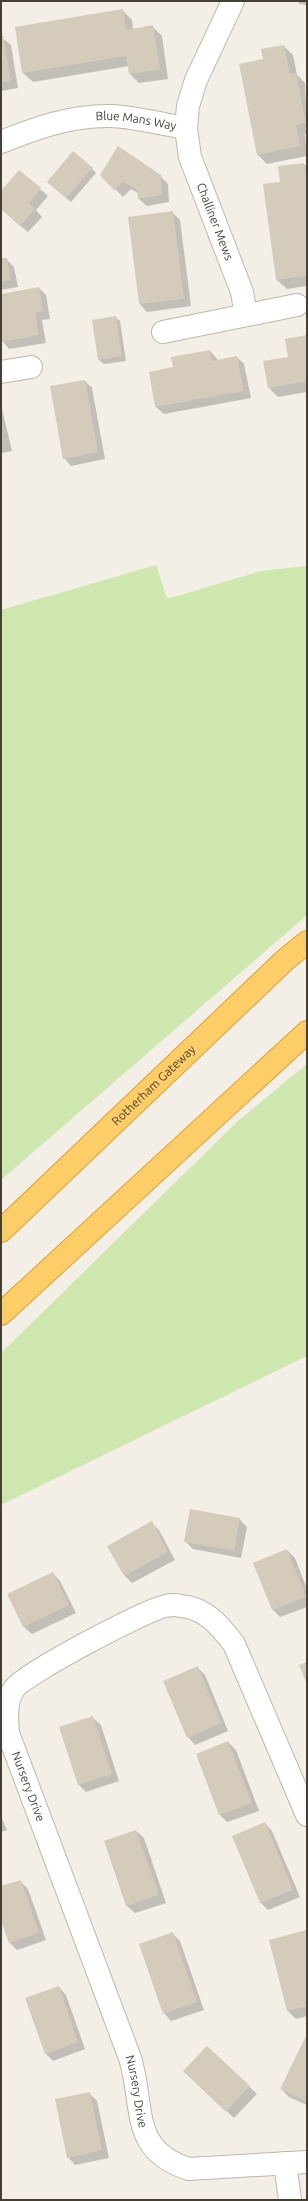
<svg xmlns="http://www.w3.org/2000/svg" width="308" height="2201" font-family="Ubuntu,sans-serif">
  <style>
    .green { fill: #cde7af }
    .shadow { fill: #0003 }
    .building { fill: #d4cbbb }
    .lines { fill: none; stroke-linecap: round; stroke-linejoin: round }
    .street-casing { stroke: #beb7a9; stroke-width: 24 }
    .highway-casing { stroke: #dca237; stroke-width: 24 }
    .street { stroke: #fff; stroke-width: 22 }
    .highway { stroke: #fdcd67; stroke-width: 22 }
    .labels { text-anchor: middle; stroke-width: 3; stroke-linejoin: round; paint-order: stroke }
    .street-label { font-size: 12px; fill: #463f35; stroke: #fff }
  </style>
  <rect width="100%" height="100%" fill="#f3efe6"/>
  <g class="green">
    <path d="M 156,565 L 167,599 L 261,571 L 307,566 L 307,915 L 1,1180 L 1,610 Z"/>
    <path d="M 307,1064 L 307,1356 L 1,1505 L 1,1353 L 238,1121 Z"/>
  </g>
  <g class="shadow">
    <path d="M 297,1 L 307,1 L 307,5 L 300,4 Z"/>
    <path d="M 122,10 L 132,20 L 133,30 L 152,26 L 162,36 L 168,79 L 139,83 L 130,74 L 129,66 L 33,82 L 23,73 Z"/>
    <path d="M 1,37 L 11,45 L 18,88 L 1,91 Z"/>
    <path d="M 284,46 L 293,55 L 297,75 L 305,83 L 307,134 L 305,134 L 307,156 L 267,164 L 257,154 L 264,60 Z"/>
    <path d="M 304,164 L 307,167 L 307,286 L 287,289 L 277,280 L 264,185 L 281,183 Z"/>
    <path d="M 92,169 L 96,173 L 71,202 L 52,186 Z"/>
    <path d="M 101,175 L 160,176 L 168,184 L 169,202 L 147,206 L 139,199 L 138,193 L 131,189 L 123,197 Z"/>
    <path d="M 40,189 L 48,196 L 36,210 L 42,217 L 28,232 L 1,209 L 1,192 Z"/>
    <path d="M 172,212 L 180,220 L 191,306 L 147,312 L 140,304 L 129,218 Z"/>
    <path d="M 1,259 L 6,259 L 14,267 L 18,287 L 1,290 Z"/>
    <path d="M 39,288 L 46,295 L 50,319 L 42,320 L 46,343 L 9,349 L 1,339 L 1,295 Z"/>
    <path d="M 115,317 L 120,321 L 126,361 L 104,364 L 99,360 L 93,321 Z"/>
    <path d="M 307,336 L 307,392 L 278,397 L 269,388 Z"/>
    <path d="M 210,351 L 218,360 L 237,357 L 244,364 L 251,398 L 164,414 L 156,407 L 150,373 L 174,368 Z"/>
    <path d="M 85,381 L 92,388 L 105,459 L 71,466 L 64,458 Z"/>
    <path d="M 1,405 L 12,451 L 1,453 Z"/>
    <path d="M 239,1519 L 247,1527 L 241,1558 L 193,1549 L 186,1542 Z"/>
    <path d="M 152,1523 L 159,1530 L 175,1560 L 132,1583 L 125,1576 L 109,1546 Z"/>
    <path d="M 287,1550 L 295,1558 L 307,1589 L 307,1607 L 280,1617 L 273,1610 L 254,1563 Z"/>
    <path d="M 53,1573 L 60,1581 L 76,1613 L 32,1634 L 24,1627 L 9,1595 Z"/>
    <path d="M 198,1668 L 205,1675 L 228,1731 L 195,1745 L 188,1737 Z"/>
    <path d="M 93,1718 L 101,1725 L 119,1781 L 86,1792 L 78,1784 Z"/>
    <path d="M 228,1742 L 236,1750 L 259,1811 L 227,1822 L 220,1815 L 197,1754 Z"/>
    <path d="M 1,1816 L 7,1830 L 1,1832 Z"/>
    <path d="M 265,1823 L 272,1831 L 300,1897 L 268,1910 L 261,1903 L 233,1837 Z"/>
    <path d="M 136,1831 L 144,1838 L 166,1903 L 135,1913 L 127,1906 L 105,1841 Z"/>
    <path d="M 20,1881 L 28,1889 L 46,1940 L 17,1950 L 10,1943 L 1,1917 L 1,1887 Z"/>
    <path d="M 306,1931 L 307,2016 L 296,2019 L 288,2011 L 270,1940 Z"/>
    <path d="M 173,1934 L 180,1941 L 204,2010 L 171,2021 L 164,2013 Z"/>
    <path d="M 59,1987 L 66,1995 L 85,2049 L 53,2061 L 45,2053 Z"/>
    <path d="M 307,2037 L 307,2105 L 289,2097 L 281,2089 Z"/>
    <path d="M 208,2047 L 257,2094 L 234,2118 L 192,2078 Z"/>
    <path d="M 89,2093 L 97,2101 L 109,2158 L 75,2165 L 68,2157 Z"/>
  </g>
  <g class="building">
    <path d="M 123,9 L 126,30 L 153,25 L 160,70 L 129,74 L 126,56 L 22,73 L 15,27 Z"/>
    <path d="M 1,36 L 3,36 L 11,81 L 1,82 Z"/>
    <path d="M 284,45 L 290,74 L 296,73 L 306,123 L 296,125 L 300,146 L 257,155 L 239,64 L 263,59 L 261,49 Z"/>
    <path d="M 118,146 L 161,175 L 162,195 L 138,199 L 137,190 L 123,182 L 114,190 L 100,175 Z"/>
    <path d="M 73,151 L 93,168 L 66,198 L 47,182 Z"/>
    <path d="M 304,163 L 307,184 L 307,276 L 276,280 L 263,184 L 280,182 L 278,166 Z"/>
    <path d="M 19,170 L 41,188 L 29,203 L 35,208 L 20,226 L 1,209 L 1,191 Z"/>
    <path d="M 173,211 L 184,299 L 139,304 L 128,217 Z"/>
    <path d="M 1,258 L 7,258 L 11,280 L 1,281 Z"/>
    <path d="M 39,287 L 43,311 L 35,313 L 39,335 L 1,342 L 1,294 Z"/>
    <path d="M 116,316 L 122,356 L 98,360 L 92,320 Z"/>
    <path d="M 307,335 L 307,381 L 268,388 L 263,361 L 288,357 L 285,339 Z"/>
    <path d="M 210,350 L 212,361 L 237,356 L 244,391 L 155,407 L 149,372 L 173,367 L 171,357 Z"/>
    <path d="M 85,380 L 98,452 L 63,459 L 50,386 Z"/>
    <path d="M 190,1509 L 240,1518 L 234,1551 L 184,1542 Z"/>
    <path d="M 152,1521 L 168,1552 L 124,1576 L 107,1546 Z"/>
    <path d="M 287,1549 L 306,1597 L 272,1610 L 253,1563 Z"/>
    <path d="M 53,1572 L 69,1605 L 23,1627 L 7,1594 Z"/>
    <path d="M 307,1662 L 307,1684 L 299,1665 Z"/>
    <path d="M 198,1666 L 221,1723 L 187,1738 L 163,1681 Z"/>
    <path d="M 93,1716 L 112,1774 L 78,1785 L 59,1727 Z"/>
    <path d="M 228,1741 L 252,1803 L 219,1815 L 196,1754 Z"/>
    <path d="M 265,1822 L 293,1890 L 260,1903 L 232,1836 Z"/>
    <path d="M 136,1830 L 159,1895 L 126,1906 L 104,1841 Z"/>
    <path d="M 21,1880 L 39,1933 L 9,1943 L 1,1921 L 1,1886 Z"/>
    <path d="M 306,1930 L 307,2006 L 287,2011 L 269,1940 Z"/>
    <path d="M 173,1932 L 197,2002 L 163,2014 L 139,1944 Z"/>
    <path d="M 59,1986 L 78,2042 L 45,2054 L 25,1998 Z"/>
    <path d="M 307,2034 L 307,2102 L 280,2089 Z"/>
    <path d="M 207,2046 L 250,2086 L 226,2112 L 183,2071 Z"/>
    <path d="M 90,2092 L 102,2150 L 67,2158 L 55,2099 Z"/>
  </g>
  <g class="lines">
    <defs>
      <g id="street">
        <path id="s1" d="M 233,1 L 196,80 L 188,106 L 186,128 L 190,157 L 242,292 L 246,315"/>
        <path id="s2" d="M 1,142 C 36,128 72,115 111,116 C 135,117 162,124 186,128"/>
        <path d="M 163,332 L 297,305"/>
        <path d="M 1,372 L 31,367"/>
        <path id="s3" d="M 307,1815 L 234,1644 C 220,1626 206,1608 181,1606 C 177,1605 170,1605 166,1606 C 147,1609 22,1675 14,1689 C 5,1702 7,1718 8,1733 L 130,2058 C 145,2107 129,2150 189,2169 L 307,2162"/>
        <path d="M 285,2163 L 290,2200"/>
      </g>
      <g id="highway">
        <path id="s4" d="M 1,1231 L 285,960 L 307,942"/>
        <path d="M 1,1314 L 307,1032"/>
      </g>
    </defs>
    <use href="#street" class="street-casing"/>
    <use href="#highway" class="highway-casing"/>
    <use href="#street" class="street"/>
    <use href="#highway" class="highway"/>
  </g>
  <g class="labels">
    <g class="street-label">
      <text dy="4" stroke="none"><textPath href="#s2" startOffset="139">Blue Mans Way</textPath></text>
      <text dy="4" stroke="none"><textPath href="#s1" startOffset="235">Challiner Mews</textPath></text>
      <text dy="4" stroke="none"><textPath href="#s4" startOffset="211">Rotherham Gateway</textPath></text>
      <text dy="4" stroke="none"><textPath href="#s3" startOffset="545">Nursery Drive</textPath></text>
      <text dy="4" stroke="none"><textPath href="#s3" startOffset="869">Nursery Drive</textPath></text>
    </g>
  </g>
  <rect width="308" height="2201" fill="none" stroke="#463f35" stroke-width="4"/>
</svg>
